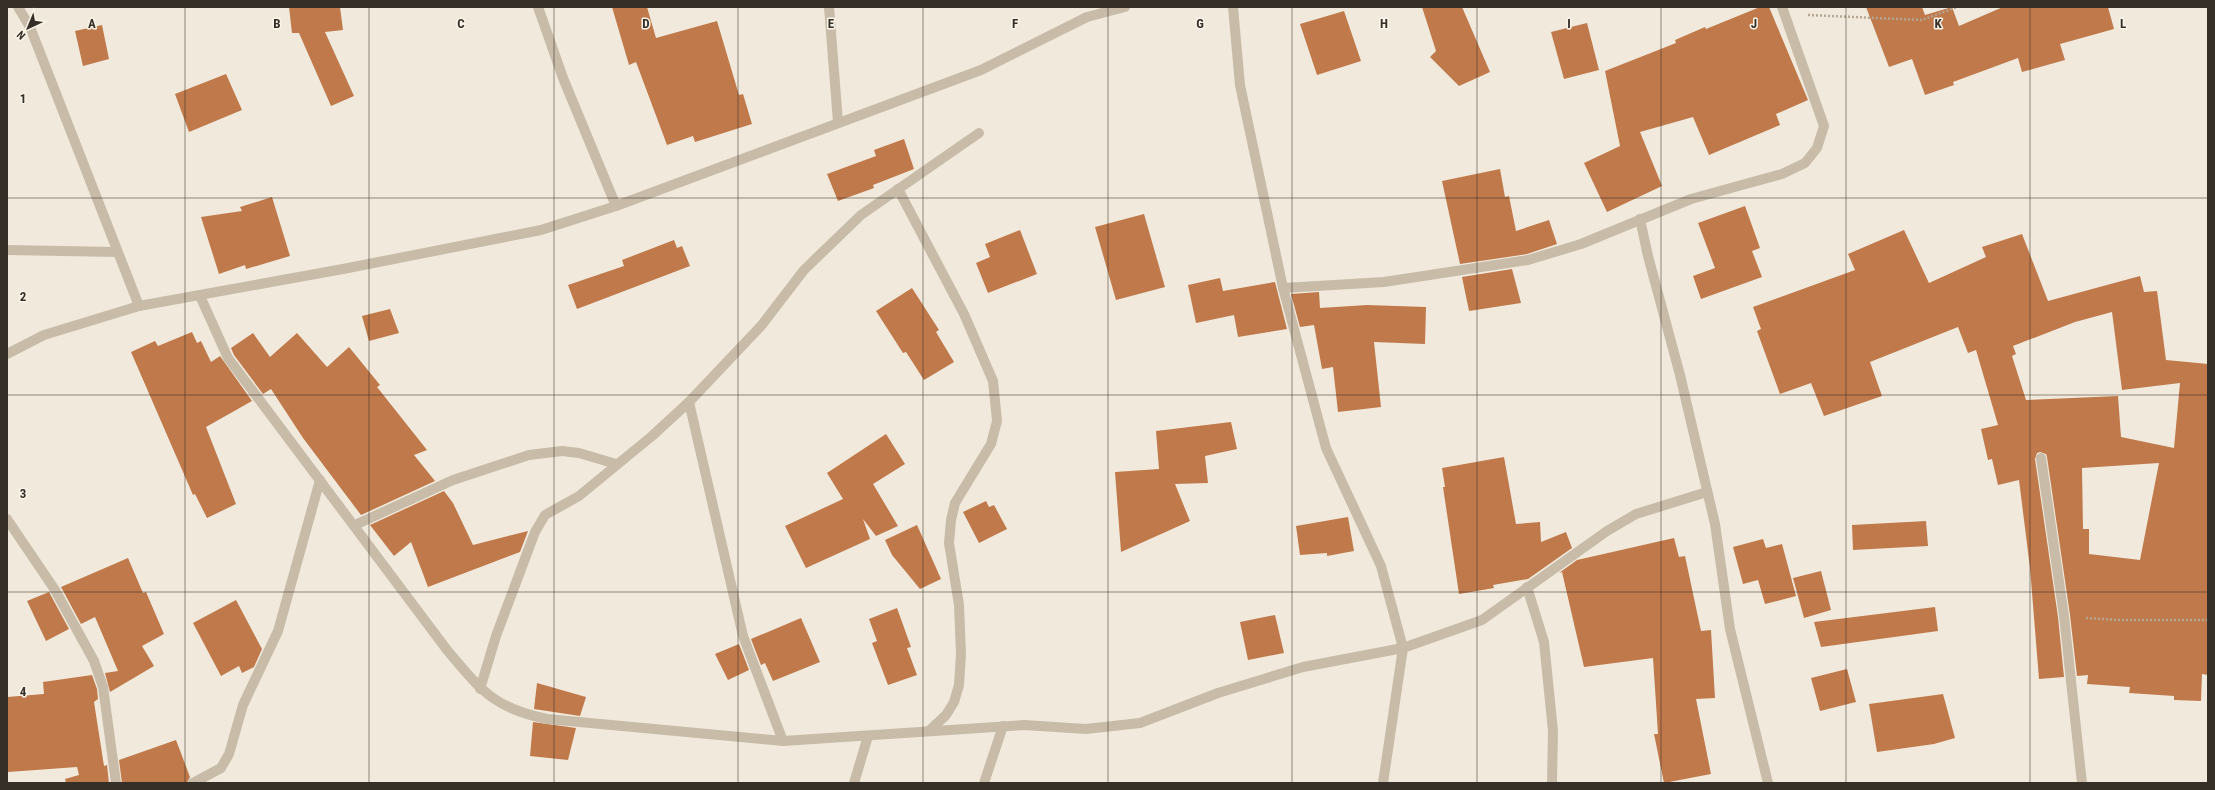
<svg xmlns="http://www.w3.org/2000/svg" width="2215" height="790" font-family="'Roboto Condensed',sans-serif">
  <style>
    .building { fill: #c0794b; fill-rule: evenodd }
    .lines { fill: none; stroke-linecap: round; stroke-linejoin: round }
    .path { stroke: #b4a693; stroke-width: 2.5; stroke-dasharray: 2 2; stroke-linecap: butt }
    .minor { stroke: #c8bca9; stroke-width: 10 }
    .grid { fill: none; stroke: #362f28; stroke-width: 1; stroke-opacity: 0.55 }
    .grid-label { font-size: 13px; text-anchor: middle; font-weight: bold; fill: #362f28; stroke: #f9f4e8; stroke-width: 3; stroke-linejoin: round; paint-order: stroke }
  </style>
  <rect width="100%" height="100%" fill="#f1eadc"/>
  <g class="building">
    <path d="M 289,7 L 340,7 L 343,30 L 325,32 L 354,96 L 331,106 L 299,33 L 292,33 Z"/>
    <path d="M 612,7 L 647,7 L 656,38 L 717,21 L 739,95 L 743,94 L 752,124 L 695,142 L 693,136 L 667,145 L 636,62 L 629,65 Z"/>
    <path d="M 1422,7 L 1462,7 L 1490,72 L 1459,86 L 1430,57 L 1436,51 Z"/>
    <path d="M 1760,7 L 1769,7 L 1808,100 L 1776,114 L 1780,125 L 1709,155 L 1693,117 L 1640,132 L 1662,186 L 1607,212 L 1584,163 L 1620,146 L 1605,71 L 1676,43 L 1675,40 L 1705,27 L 1706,29 Z"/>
    <path d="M 1866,7 L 1922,7 L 1925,15 L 1952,7 L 1959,26 L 2003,7 L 2108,7 L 2114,29 L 2060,44 L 2065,60 L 2022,72 L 2018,58 L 1953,82 L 1954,85 L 1925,95 L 1912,59 L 1889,67 Z"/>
    <path d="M 1344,11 L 1361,61 L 1317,75 L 1300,24 Z"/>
    <path d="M 1587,23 L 1599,70 L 1564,79 L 1551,32 Z"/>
    <path d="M 102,25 L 109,59 L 83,66 L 75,31 Z"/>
    <path d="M 226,74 L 242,110 L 189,132 L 175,94 Z"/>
    <path d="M 904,139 L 914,169 L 873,185 L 874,188 L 838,201 L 827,174 L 876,156 L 874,150 Z"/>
    <path d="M 1500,169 L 1505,197 L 1509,196 L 1516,231 L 1549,220 L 1557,244 L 1527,254 L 1460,264 L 1442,181 Z"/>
    <path d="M 272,197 L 290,256 L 246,269 L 245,265 L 219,274 L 201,217 L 242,211 L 240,207 Z"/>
    <path d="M 1745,206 L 1760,248 L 1752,251 L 1762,277 L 1701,299 L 1693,276 L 1715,268 L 1698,223 Z"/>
    <path d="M 1144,214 L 1165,287 L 1116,300 L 1095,227 Z"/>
    <path d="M 1020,230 L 1037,274 L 988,293 L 976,263 L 990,257 L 985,244 Z"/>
    <path d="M 1904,230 L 1929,283 L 1986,257 L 1982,247 L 2022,234 L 2048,301 L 2140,276 L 2144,292 L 2157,291 L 2166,360 L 2208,364 L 2208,675 L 2202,674 L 2201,701 L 2174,700 L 2174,696 L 2129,693 L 2130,687 L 2087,684 L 2088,675 L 2077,676 L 2070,615 L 2047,457 L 2046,454 L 2040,452 L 2037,453 L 2035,459 L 2058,617 L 2064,677 L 2039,679 L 2030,568 L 2019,480 L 1998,485 L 1992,459 L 1988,460 L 1981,429 L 1998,425 L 1976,350 L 1968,353 L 1958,327 L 1870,362 L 1882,396 L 1824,416 L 1811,383 L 1780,394 L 1757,331 L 1761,329 L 1753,307 L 1855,270 L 1848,254 ZM 2112,312 L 2122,390 L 2180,383 L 2174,448 L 2121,437 L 2118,396 L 2026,400 L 2012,356 L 2016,354 L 2013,346 L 2075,322 ZM 2159,463 L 2140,560 L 2089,554 L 2089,529 L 2083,529 L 2082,468 Z"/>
    <path d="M 674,240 L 677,248 L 682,246 L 690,266 L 577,309 L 568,285 L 624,266 L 622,260 Z"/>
    <path d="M 1512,269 L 1521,303 L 1469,311 L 1462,277 Z"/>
    <path d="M 1220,278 L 1223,291 L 1275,282 L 1287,329 L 1238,337 L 1234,315 L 1196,323 L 1188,285 Z"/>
    <path d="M 912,288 L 939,330 L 936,332 L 954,362 L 924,380 L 906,352 L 903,353 L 876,311 Z"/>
    <path d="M 1319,292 L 1320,308 L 1367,305 L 1426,307 L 1425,344 L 1374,342 L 1381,407 L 1338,412 L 1333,367 L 1322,369 L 1314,325 L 1300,327 L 1291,294 Z"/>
    <path d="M 390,309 L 399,333 L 369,341 L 362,316 Z"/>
    <path d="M 192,332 L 197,343 L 201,341 L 211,362 L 220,356 L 252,401 L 206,427 L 236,504 L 207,518 L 195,494 L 193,495 L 131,352 L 155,341 L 158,346 Z"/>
    <path d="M 253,333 L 270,357 L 297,333 L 327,367 L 349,347 L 380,385 L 377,387 L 427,450 L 414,455 L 435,481 L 361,515 L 303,438 L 271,389 L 263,394 L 234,355 L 231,348 Z"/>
    <path d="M 1231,422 L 1237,449 L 1205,456 L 1208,483 L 1175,484 L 1190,521 L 1121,552 L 1115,472 L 1159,469 L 1156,431 Z"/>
    <path d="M 886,434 L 905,464 L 873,484 L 898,526 L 876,536 L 863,519 L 870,539 L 806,568 L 785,526 L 843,499 L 827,473 Z"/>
    <path d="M 1504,457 L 1516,524 L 1540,522 L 1541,542 L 1566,532 L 1572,548 L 1528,579 L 1493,585 L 1494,588 L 1459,594 L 1443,487 L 1445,487 L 1442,468 Z"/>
    <path d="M 444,491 L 453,503 L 473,545 L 528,531 L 520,552 L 428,587 L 411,542 L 394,556 L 370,525 Z"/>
    <path d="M 986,501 L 989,507 L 994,505 L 1007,529 L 979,543 L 963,512 Z"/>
    <path d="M 1348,517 L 1354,551 L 1327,556 L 1327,553 L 1300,555 L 1296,526 Z"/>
    <path d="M 1926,521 L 1928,546 L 1853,550 L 1852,525 Z"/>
    <path d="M 917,525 L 941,579 L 920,589 L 892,555 L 885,540 Z"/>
    <path d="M 1674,538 L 1679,557 L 1685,556 L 1701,631 L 1711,630 L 1715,698 L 1696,699 L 1711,774 L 1664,783 L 1654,734 L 1658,734 L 1653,658 L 1584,667 L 1562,572 L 1559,573 L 1577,560 Z"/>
    <path d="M 1763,539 L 1766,548 L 1782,544 L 1796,596 L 1765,604 L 1758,580 L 1743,584 L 1733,547 Z"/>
    <path d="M 128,558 L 143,593 L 146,592 L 164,634 L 142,646 L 154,666 L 110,692 L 105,673 L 118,671 L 95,617 L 81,624 L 61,587 Z"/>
    <path d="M 1821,571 L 1831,610 L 1804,618 L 1793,578 Z"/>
    <path d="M 49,592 L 69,629 L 46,641 L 27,601 Z"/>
    <path d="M 236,600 L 262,649 L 254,667 L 242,673 L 239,666 L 221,676 L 193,623 Z"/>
    <path d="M 1935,607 L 1938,631 L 1821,647 L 1814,622 Z"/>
    <path d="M 897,608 L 911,647 L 907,648 L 917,675 L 888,685 L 872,643 L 877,641 L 869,619 Z"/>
    <path d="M 1275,615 L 1284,653 L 1248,660 L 1240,622 Z"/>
    <path d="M 801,618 L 820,662 L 773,681 L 765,663 L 761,665 L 751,639 Z"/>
    <path d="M 739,644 L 749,670 L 728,680 L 715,654 Z"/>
    <path d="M 1847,669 L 1856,702 L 1820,711 L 1811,678 Z"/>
    <path d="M 92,675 L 97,689 L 98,699 L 94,702 L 104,766 L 107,765 L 109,783 L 66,783 L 65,779 L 79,775 L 77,767 L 8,772 L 7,697 L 44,694 L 43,682 Z"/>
    <path d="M 537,683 L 586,697 L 580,716 L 534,709 Z"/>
    <path d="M 1943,694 L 1955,738 L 1934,744 L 1877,752 L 1869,704 Z"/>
    <path d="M 533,722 L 576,728 L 568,760 L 530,756 Z"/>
    <path d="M 176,740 L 190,777 L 187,783 L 122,783 L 119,760 Z"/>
  </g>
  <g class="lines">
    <g class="path">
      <path d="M 1808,15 L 1922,20 L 1957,7"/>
      <path d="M 2086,618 L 2118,620 L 2208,620"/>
    </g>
    <g class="minor">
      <path d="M 18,7 L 30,27 L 139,306"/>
      <path d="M 538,7 L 563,78 L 616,206"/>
      <path d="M 829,7 L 838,122"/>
      <path d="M 1233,7 L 1240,85 L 1283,288 L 1326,448 L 1381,566 L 1403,648 L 1383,783"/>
      <path d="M 898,189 L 964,314 L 993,381 L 997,421 L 991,444 L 955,503 L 951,520 L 949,543 L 959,605 L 961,654 L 959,685 L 954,702 L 946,715 L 930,730"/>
      <path d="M 1640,219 L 1648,256 L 1680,375 L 1715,524 L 1730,629 L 1768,783"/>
      <path d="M 7,250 L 117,252"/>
      <path d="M 1283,288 L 1384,282 L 1528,260 L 1581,244 L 1691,199 L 1782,174 L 1805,163 L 1817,148 L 1824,126 L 1782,7"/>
      <path d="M 200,296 L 228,358 L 447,650 C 481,690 493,708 547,719 L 783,741 L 1024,725 L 1086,729 L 1140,723 L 1218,693 L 1303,667 L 1403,648 L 1482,620 L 1607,531 L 1636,514 L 1707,492"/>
      <path d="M 7,354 L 44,335 L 139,306 L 343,269 L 541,230 L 616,206 L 981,70 L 1087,17 L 1125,7"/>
      <path d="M 689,402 L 743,636 L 783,741"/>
      <path d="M 2041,458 L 2064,616 L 2082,783"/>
      <path d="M 7,519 L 55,590 L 94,661 L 103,687 L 116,783"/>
      <path d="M 355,525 L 453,480 L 529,455 L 562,451 L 579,453 L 616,464"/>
      <path d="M 1527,587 L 1544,642 L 1553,731 L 1552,783"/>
      <path d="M 480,689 L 496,636 L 535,532 L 545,515 L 579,496 L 652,436 L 689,402 L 761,326 L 804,270 L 861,215 L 979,133"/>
      <path d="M 193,783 L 221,768 L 229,754 L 243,705 L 278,631 L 320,480"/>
      <path d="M 854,783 L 868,736"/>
      <path d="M 984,783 L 1003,726"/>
    </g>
  </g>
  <path class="grid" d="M 185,7 L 185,783M 369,7 L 369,783M 554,7 L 554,783M 738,7 L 738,783M 923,7 L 923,783M 1108,7 L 1108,783M 1292,7 L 1292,783M 1477,7 L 1477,783M 1661,7 L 1661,783M 1846,7 L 1846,783M 2030,7 L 2030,783M 7,198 L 2208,198M 7,395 L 2208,395M 7,592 L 2208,592"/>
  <g class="grid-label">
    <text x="92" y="28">A</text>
    <text x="277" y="28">B</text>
    <text x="461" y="28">C</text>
    <text x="646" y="28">D</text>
    <text x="831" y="28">E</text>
    <text x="1015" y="28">F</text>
    <text x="1200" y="28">G</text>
    <text x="1384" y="28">H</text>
    <text x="1569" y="28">I</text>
    <text x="1754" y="28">J</text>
    <text x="1938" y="28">K</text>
    <text x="2123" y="28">L</text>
    <text x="23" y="103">1</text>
    <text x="23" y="301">2</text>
    <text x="23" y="498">3</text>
    <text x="23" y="696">4</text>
  </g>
  <rect width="2215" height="790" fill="none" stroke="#362f28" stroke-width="16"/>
  <g transform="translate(28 28) rotate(224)" stroke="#f9f4e8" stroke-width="3" paint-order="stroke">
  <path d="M0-3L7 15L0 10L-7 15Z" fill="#362f28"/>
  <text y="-6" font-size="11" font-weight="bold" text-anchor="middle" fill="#362f28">N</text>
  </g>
</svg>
